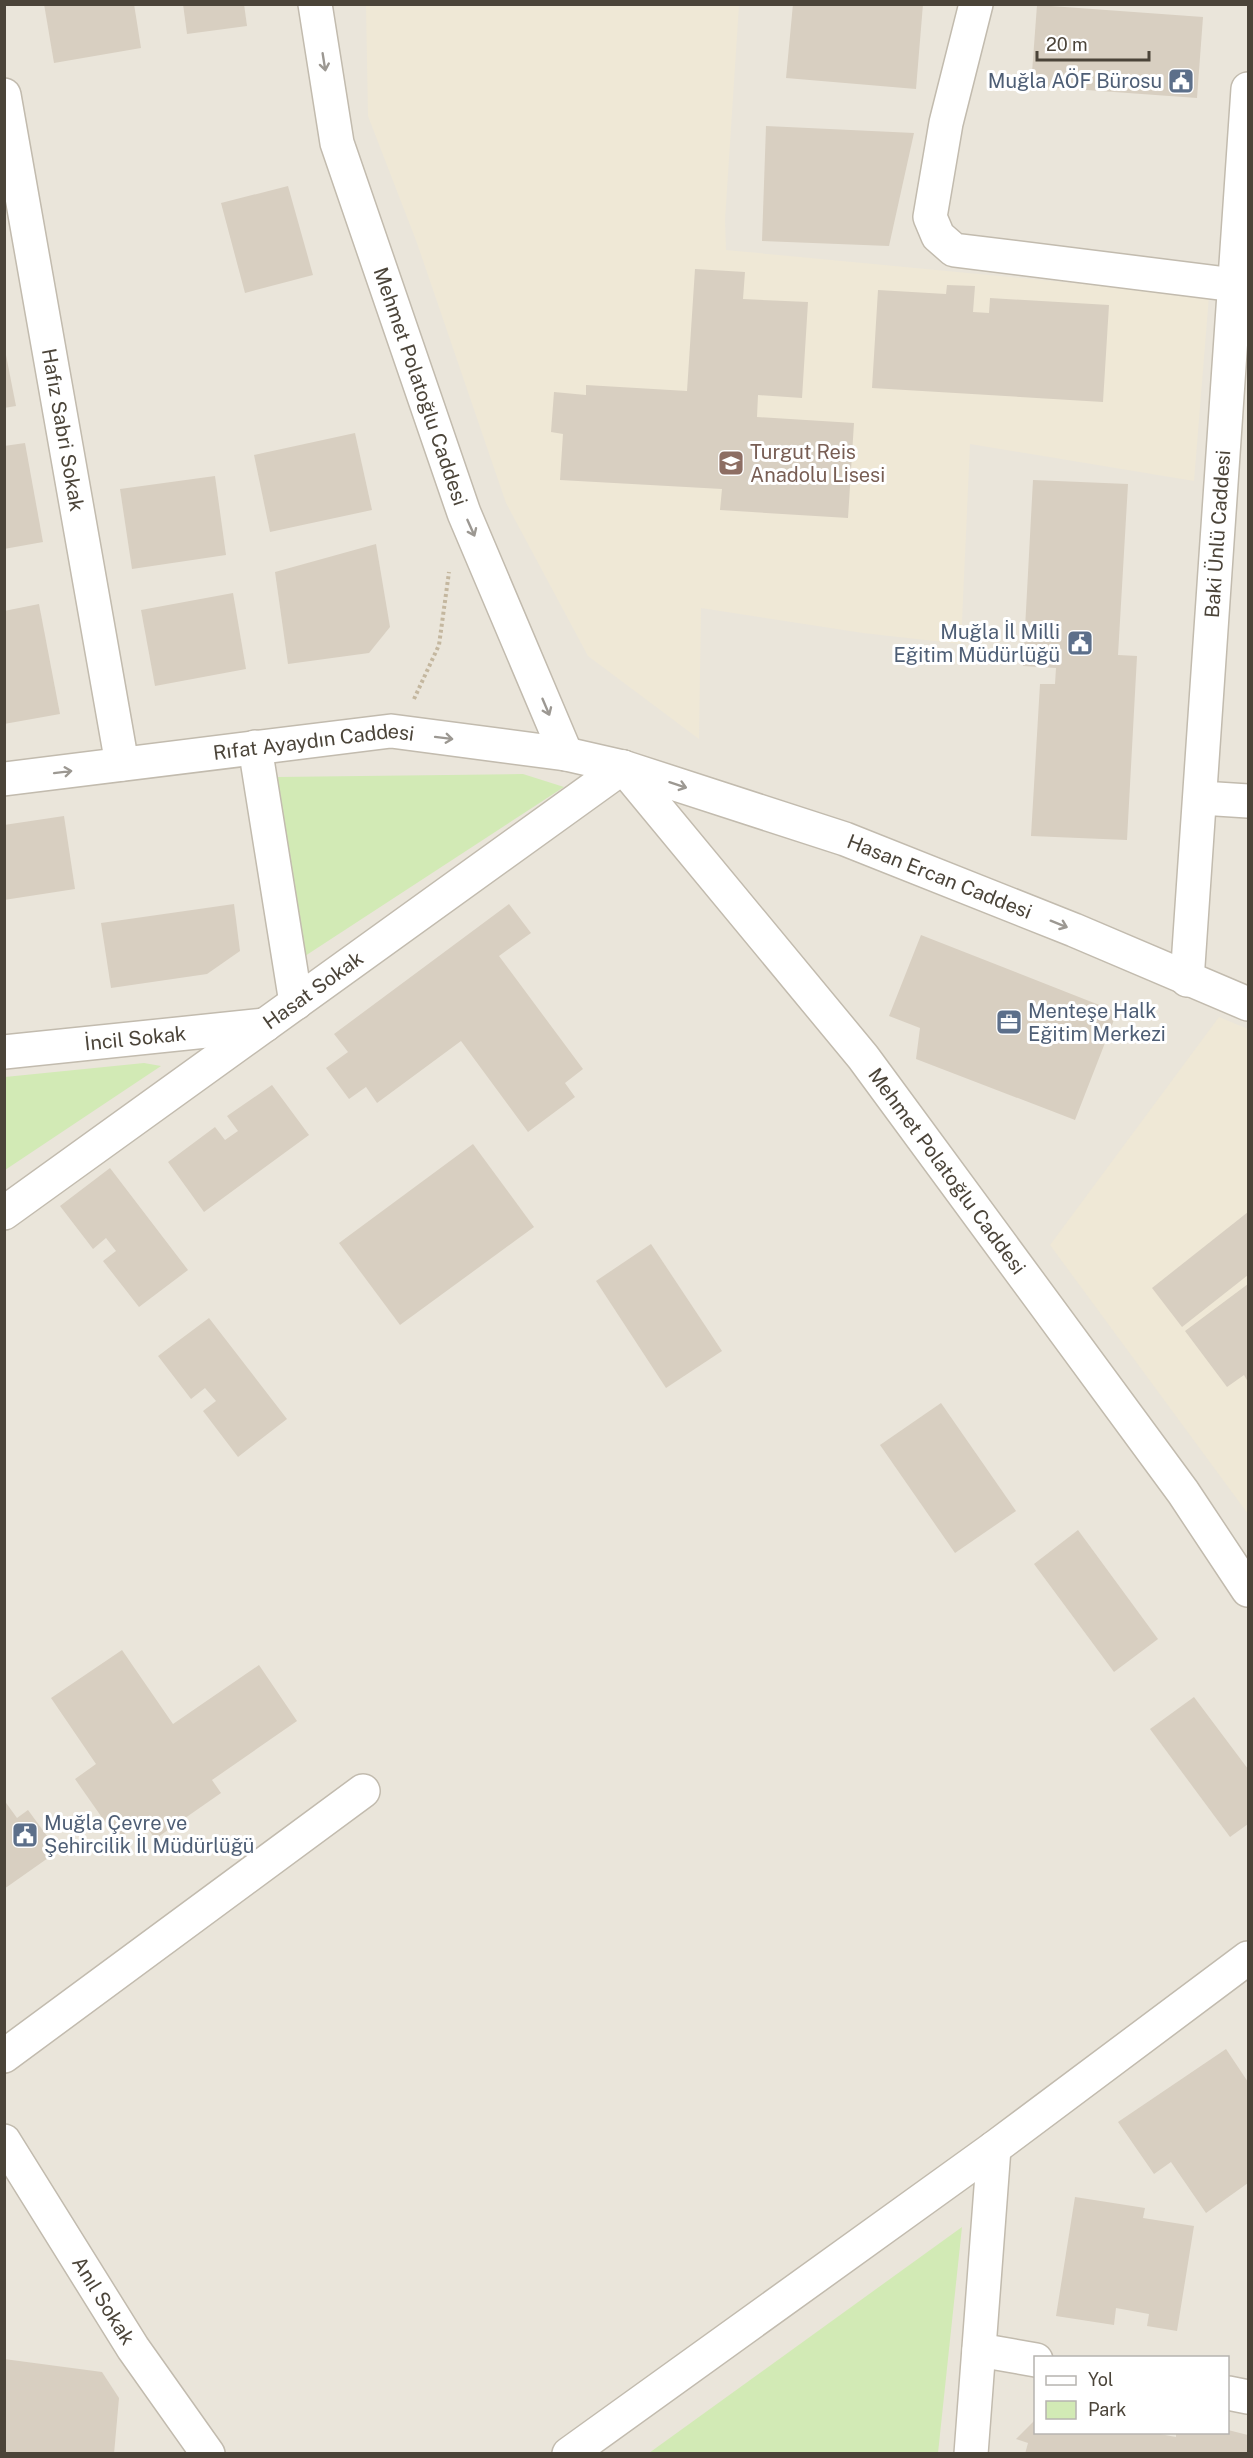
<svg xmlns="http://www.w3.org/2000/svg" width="1253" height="2458" font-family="'Public Sans',sans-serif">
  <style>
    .residential { fill: #eae5da; fill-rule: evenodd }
    .education { fill: #efe8d6 }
    .green { fill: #d2eab5 }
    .building { fill: #d8cfc1 }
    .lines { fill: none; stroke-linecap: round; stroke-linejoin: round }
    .minor-casing { stroke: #c2bbae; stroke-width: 36 }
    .tertiary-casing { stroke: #c2bbae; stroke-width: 36 }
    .path { stroke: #c4b79f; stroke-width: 4; stroke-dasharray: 3 3; stroke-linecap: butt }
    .minor { stroke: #fff; stroke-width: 33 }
    .tertiary { stroke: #fff; stroke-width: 33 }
    .oneway { stroke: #9c9892 }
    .labels { text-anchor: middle; stroke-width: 6; stroke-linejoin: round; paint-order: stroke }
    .service-label { font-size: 20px; fill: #4e5e75; stroke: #fff; text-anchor: end }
    .street-label { font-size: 20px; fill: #4b4439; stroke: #fff }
    .education-label { font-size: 20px; fill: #785e54; stroke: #fff; text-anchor: start }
  </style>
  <rect width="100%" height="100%" fill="#f6f3ec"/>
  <path class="residential" d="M 5,5 L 1248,5 L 1248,2453 L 5,2454 ZM 1036,2358 L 1228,2358 L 1228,2432 L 1036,2432 Z"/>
  <g class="education">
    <path d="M 366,5 L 739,5 L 725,220 L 726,250 L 1209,296 L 1194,481 L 970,444 L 961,644 L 863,633 L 701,608 L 699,739 L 588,656 L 506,503 L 417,243 L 368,116 Z"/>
    <path d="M 1219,1017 L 1248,1029 L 1248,1514 L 1050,1245 Z"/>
  </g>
  <g class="green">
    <path d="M 523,774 L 564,787 L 305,956 L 277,777 Z"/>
    <path d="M 144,1063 L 161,1066 L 5,1170 L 5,1077 Z"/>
    <path d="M 962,2227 L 938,2453 L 649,2453 Z"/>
  </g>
  <g class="building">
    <path d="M 44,4 L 134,4 L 141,48 L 54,63 Z"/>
    <path d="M 183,4 L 244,4 L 247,26 L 187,34 Z"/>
    <path d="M 793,4 L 923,4 L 916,89 L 786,78 Z"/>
    <path d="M 1037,5 L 1203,17 L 1197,98 L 1031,86 Z"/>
    <path d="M 766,126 L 914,133 L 889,246 L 762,241 Z"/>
    <path d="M 288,186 L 313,275 L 245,293 L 221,203 Z"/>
    <path d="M 695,269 L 745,272 L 743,299 L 808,302 L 802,398 L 758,395 L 757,417 L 854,423 L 848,518 L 720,510 L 722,489 L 560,480 L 563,434 L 551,432 L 554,392 L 586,395 L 586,385 L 687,391 Z"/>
    <path d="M 947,285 L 975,286 L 973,312 L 989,313 L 990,298 L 1109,305 L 1103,402 L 872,388 L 878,290 L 946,294 Z"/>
    <path d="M 4,345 L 16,406 L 4,408 Z"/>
    <path d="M 355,433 L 372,510 L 270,532 L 254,455 Z"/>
    <path d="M 25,443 L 43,542 L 4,549 L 4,446 Z"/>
    <path d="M 215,476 L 226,555 L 132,569 L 120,489 Z"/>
    <path d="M 1033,480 L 1128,484 L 1118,655 L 1137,656 L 1127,840 L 1031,836 L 1040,684 L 1055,684 L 1056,668 L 1023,666 Z"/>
    <path d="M 376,544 L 390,627 L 369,653 L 288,664 L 275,572 Z"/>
    <path d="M 233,593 L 246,669 L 155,686 L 141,610 Z"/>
    <path d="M 39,604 L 60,714 L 4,724 L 4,611 Z"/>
    <path d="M 64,816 L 75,889 L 4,900 L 4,825 Z"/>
    <path d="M 234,904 L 240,951 L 207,974 L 111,988 L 101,923 Z"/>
    <path d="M 509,904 L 531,933 L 499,956 L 583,1069 L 565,1083 L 575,1097 L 528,1132 L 461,1041 L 377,1103 L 366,1087 L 349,1099 L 326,1068 L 348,1052 L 334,1034 Z"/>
    <path d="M 921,935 L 1117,1012 L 1075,1120 L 916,1059 L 920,1028 L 889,1016 Z"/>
    <path d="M 272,1085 L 309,1135 L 204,1212 L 168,1162 L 215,1127 L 225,1140 L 238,1131 L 227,1116 Z"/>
    <path d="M 473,1144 L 534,1227 L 400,1325 L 339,1243 Z"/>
    <path d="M 110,1168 L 188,1270 L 139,1307 L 103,1261 L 116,1251 L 106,1238 L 93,1249 L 60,1206 Z"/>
    <path d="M 1248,1212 L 1248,1275 L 1182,1327 L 1152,1288 Z"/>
    <path d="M 651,1244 L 722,1351 L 666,1388 L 596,1281 Z"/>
    <path d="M 1248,1284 L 1248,1382 L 1244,1375 L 1227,1387 L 1185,1331 Z"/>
    <path d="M 209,1318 L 287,1419 L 238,1457 L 203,1411 L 216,1401 L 205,1388 L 191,1399 L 158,1356 Z"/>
    <path d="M 941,1403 L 1016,1511 L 955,1553 L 880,1445 Z"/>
    <path d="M 1078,1530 L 1158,1639 L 1114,1672 L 1034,1564 Z"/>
    <path d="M 122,1650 L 173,1724 L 259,1665 L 297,1721 L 212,1780 L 221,1793 L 155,1839 L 143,1821 L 117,1839 L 75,1779 L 96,1764 L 51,1698 Z"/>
    <path d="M 1194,1697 L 1248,1769 L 1248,1824 L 1230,1837 L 1150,1729 Z"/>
    <path d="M 4,1800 L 17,1818 L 28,1810 L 58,1851 L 4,1889 Z"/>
    <path d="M 1226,2049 L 1248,2082 L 1248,2183 L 1206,2213 L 1171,2162 L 1154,2174 L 1118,2122 Z"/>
    <path d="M 1075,2197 L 1145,2208 L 1143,2218 L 1194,2226 L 1177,2331 L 1147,2326 L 1149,2314 L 1116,2308 L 1114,2325 L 1056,2316 Z"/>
    <path d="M 4,2359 L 102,2372 L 119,2398 L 114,2454 L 4,2454 Z"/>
    <path d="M 1036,2419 L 1036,2432 L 1149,2432 L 1176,2437 L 1176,2432 L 1228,2432 L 1228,2430 L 1248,2435 L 1248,2454 L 1025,2454 L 1028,2443 L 1016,2439 Z"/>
  </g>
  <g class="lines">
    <defs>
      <g id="minor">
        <path d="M 976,4 L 946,123 L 930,217 L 938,236 L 954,250 L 1235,285"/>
        <path id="s1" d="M 4,95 L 122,764"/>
        <path d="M 255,747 L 296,1003"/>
        <path d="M 1201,798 L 1248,801"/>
        <path id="s2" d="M 4,1052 L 265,1025"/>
        <path id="s3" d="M 4,1213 L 623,767"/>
        <path d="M 4,2056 L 363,1791"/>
        <path id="s4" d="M 4,2141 L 133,2348 L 208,2454"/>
        <path d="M 979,2350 L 1036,2360"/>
        <path d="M 1228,2393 L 1248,2397"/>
        <path d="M 569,2454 L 994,2148 L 1248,1958"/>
        <path d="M 971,2454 L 994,2148"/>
      </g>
      <g id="tertiary">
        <path id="s5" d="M 315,4 L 337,143 L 464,513 L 566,754"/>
        <path id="s6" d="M 623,767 L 863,1057 L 1183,1492 L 1248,1590"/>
        <path id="s7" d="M 4,779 L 391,731 L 566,754 L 623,767 L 845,839 L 1074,930 L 1248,1004"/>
        <path id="s8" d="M 1187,980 L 1248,89"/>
      </g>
    </defs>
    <use href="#minor" class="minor-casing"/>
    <use href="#tertiary" class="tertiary-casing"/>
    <path class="path" d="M 414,699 L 439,645 L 449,572"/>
    <use href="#minor" class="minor"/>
    <use href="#tertiary" class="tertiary"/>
  </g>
  <defs><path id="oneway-shaft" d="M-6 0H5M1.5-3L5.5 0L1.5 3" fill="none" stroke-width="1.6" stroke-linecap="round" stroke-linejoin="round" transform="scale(1.5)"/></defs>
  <g class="oneway">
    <use href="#oneway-shaft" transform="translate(324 62) rotate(81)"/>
    <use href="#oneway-shaft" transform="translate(471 528) rotate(66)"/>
    <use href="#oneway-shaft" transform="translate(546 707) rotate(67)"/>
    <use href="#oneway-shaft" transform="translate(444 738) rotate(7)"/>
    <use href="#oneway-shaft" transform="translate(63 772) rotate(-7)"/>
    <use href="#oneway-shaft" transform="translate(678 785) rotate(18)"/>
    <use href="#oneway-shaft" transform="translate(1059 924) rotate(22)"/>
  </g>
  <defs>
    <symbol id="civic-square" viewBox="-11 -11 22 22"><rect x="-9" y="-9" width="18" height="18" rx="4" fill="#5c6f8a" stroke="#fff"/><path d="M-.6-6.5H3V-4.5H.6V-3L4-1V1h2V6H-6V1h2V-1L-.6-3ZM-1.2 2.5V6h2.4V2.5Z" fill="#fff"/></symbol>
    <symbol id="school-square" viewBox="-11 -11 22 22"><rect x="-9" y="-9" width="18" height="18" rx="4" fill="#8d6e63" stroke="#fff"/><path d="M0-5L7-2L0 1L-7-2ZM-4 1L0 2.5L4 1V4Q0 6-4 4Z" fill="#fff"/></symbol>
    <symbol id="office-square" viewBox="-11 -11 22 22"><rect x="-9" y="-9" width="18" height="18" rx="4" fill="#5c6f8a" stroke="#fff"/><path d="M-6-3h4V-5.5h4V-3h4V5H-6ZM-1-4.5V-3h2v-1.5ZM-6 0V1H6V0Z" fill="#fff"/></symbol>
  </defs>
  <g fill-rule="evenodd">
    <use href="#civic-square" x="1166" y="66" width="30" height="30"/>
    <use href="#school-square" x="716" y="448" width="30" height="30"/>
    <use href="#civic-square" x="1065" y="628" width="30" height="30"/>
    <use href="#office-square" x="994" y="1007" width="30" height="30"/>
    <use href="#civic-square" x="10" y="1820" width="30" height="30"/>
  </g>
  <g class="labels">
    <g class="service-label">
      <text x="1162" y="88">Muğla AÖF Bürosu</text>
      <text x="1060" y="639">Muğla İl Milli<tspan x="1060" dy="23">Eğitim Müdürlüğü</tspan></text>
      <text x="1028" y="1018" text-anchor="start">Menteşe Halk<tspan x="1028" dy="23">Eğitim Merkezi</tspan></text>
      <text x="44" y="1830" text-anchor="start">Muğla Çevre ve<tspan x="44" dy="23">Şehircilik İl Müdürlüğü</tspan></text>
    </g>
    <g class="street-label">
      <text dy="7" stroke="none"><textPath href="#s5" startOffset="398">Mehmet Polatoğlu Caddesi</textPath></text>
      <text dy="7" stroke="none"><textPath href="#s1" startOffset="340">Hafız Sabri Sokak</textPath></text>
      <text dy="7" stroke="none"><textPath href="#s8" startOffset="447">Baki Ünlü Caddesi</textPath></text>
      <text dy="7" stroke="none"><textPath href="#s7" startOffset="312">Rıfat Ayaydın Caddesi</textPath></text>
      <text dy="7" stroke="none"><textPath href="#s7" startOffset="960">Hasan Ercan Caddesi</textPath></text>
      <text dy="7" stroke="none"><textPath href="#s3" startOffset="381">Hasat Sokak</textPath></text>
      <text dy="7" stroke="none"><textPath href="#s2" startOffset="132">İncil Sokak</textPath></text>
      <text dy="7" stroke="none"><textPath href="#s6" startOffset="518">Mehmet Polatoğlu Caddesi</textPath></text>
      <text dy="7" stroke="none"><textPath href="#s4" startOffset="188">Anıl Sokak</textPath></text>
    </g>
    <g class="education-label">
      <text x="750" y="459">Turgut Reis<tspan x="750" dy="23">Anadolu Lisesi</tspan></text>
    </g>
  </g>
  <rect width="1253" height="2458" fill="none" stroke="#4b4439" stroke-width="12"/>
  <rect x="1034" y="2356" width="195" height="78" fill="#ffffff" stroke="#b7b4b0" stroke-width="1.5"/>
  <rect x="1046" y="2376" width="30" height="9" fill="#ffffff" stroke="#b7b4b0" stroke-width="1.5"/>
  <text x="1088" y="2386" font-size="18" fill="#4b4439">Yol</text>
  <rect x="1046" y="2401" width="30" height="18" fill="#d2eab5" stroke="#b7b4b0" stroke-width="1.5"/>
  <text x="1088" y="2416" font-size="18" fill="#4b4439">Park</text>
  <path d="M1037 51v9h112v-9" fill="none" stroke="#4b4439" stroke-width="3"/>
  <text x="1046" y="51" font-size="18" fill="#4b4439" stroke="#ffffff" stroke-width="4.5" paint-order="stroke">20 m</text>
</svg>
